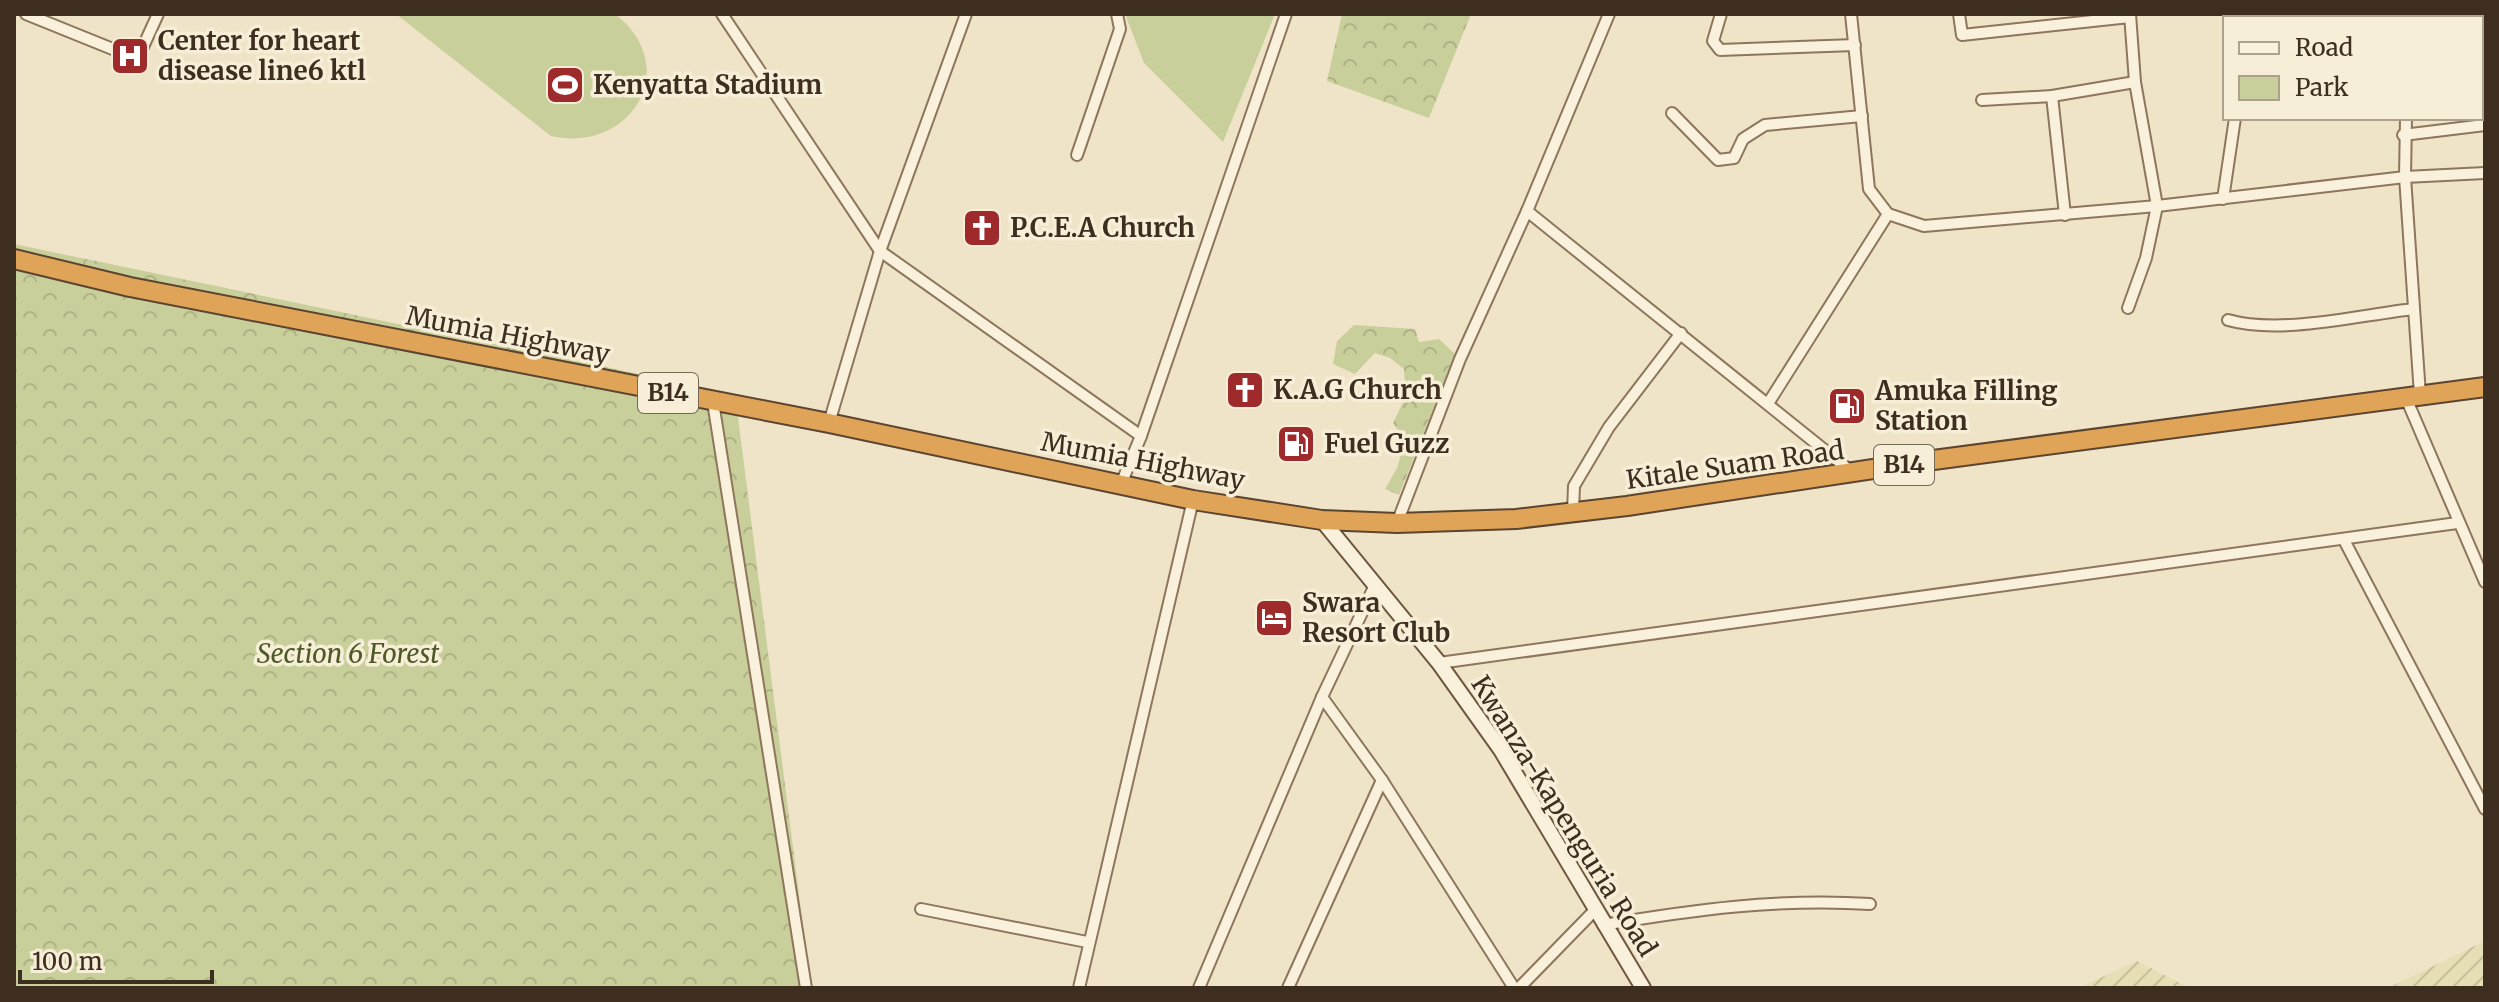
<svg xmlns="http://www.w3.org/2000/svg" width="2499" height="1002" font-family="Merriweather,serif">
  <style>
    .farmland { fill: url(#farmland-furrows) }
    .green { fill: #c9cf9b }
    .forest { fill: url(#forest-crowns) }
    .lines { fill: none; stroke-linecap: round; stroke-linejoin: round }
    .street-casing { stroke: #8d765c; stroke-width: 14 }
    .secondary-casing { stroke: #6f573f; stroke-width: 18 }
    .highway-casing { stroke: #5b4430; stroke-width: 22 }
    .street { stroke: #faf1dc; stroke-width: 10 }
    .secondary { stroke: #faf1dc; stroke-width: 14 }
    .highway { stroke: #e0a458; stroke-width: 18 }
    .labels { text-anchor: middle; stroke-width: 7; stroke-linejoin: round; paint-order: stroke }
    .shield { fill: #f7eed8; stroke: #756857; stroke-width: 2 }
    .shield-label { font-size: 24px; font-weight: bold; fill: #3d2e20 }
    .poi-label { font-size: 26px; font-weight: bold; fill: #3d2e20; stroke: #f7eed8; text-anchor: start }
    .street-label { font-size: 26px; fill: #3d2e20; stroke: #f7eed8 }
    .park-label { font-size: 26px; font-style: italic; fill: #4d5a26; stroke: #f7eed8 }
  </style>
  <defs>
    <pattern id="farmland-furrows" width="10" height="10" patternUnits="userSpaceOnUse" patternTransform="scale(2)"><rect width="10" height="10" fill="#e6deb5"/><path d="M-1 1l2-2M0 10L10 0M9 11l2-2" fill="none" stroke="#c6bf9b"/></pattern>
    <pattern id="forest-crowns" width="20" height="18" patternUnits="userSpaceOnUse" patternTransform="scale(2)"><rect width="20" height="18" fill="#c9cf9b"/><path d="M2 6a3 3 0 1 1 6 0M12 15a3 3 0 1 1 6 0" fill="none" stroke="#aeb285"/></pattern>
  </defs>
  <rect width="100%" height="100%" fill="#f0e4c8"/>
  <g class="farmland">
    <path d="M 2485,941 L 2485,988 L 2388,988 Z"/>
    <path d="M 2137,961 L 2190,988 L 2078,988 Z"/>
  </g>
  <g class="green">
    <path d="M 396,14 L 615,14 C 683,66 632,154 551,136 Z"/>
    <path d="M 1125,14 L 1275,14 L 1223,142 L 1144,63 Z"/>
  </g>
  <g class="forest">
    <path d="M 1342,14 L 1471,14 L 1429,118 L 1327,81 Z"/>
    <path d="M 14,244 L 735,394 L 811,988 L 14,988 Z"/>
    <path d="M 1354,325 L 1415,329 L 1419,342 L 1439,339 L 1455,354 L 1399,495 L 1385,489 L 1397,468 L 1405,441 L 1393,423 L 1406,396 L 1404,369 L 1390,358 L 1375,353 L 1355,374 L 1333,364 L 1337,341 Z"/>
  </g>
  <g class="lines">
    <defs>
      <g id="street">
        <path d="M 26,14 L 125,54 L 142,49 L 158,14"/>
        <path d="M 722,14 L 880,251 L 1141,436"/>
        <path d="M 1721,14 L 1713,41 L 1720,50 L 1855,45"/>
        <path d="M 1851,14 L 1869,189 L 1888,214 L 1924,226 L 2157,206 L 2405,177 L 2485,173"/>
        <path d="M 1959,14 L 1962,35 L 2130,17"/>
        <path d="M 2481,26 L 2485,23"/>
        <path d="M 2052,96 L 2065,215"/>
        <path d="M 1982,100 L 2052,96 L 2135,82"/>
        <path d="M 1672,113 L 1718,160 L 1734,158 L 1743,139 L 1765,125 L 1862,116"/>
        <path d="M 2406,118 L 2405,177 L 2420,395"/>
        <path d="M 2403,135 L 2485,125"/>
        <path d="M 1077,155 L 1120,29 L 1117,14"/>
        <path d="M 2223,199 L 2235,118"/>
        <path d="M 1527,211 L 1853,473"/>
        <path d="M 2128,308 L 2146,258 L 2157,206 L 2135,82 L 2130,14"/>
        <path d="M 2228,320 C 2281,335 2359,315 2414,309"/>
        <path d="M 2406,398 L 2485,582"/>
        <path d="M 713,402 L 806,988"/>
        <path d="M 1769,402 L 1888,214"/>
        <path d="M 829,423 L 880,251 L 966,14"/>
        <path d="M 1121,484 L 1141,436 L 1286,14"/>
        <path d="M 1573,512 L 1574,486 L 1609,427 L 1681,333"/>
        <path d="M 1397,523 L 1460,359 L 1527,211 L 1609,14"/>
        <path d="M 2344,540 L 2485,809"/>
        <path d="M 1439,663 L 2457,523"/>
        <path d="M 1322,697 L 1382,780 L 1514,988"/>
        <path d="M 921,909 L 1087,942"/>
        <path d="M 1603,925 C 1692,910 1779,898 1870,904"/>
        <path d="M 1079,988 L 1193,500"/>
        <path d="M 1199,988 L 1322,697 L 1375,585"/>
        <path d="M 1288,988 L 1382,780"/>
        <path d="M 1519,988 L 1595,910"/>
      </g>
      <path id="secondary" d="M 1322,520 L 1439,663 L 1501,750 L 1643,988"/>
      <path id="highway" d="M 14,259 L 130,287 L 829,423 L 1193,500 L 1322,520 L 1397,523 L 1516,519 L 1627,506 L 1926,461 L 2485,387"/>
    </defs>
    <use href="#street" class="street-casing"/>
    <use href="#secondary" class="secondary-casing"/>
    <use href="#highway" class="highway-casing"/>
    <use href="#street" class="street"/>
    <use href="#secondary" class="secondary"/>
    <use href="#highway" class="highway"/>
  </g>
  <defs>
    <symbol id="hospital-square" viewBox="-11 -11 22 22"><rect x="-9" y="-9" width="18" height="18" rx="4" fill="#9e2a2b" stroke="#f7eed8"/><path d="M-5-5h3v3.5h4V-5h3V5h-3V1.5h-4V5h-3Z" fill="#fff"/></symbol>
    <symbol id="stadium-square" viewBox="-11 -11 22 22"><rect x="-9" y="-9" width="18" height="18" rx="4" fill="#9e2a2b" stroke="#f7eed8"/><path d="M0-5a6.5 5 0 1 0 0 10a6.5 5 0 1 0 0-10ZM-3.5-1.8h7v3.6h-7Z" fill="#fff"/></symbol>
    <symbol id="church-square" viewBox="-11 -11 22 22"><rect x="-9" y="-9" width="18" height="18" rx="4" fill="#9e2a2b" stroke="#f7eed8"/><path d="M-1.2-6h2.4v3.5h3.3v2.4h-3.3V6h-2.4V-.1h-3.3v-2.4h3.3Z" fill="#fff"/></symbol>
    <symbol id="fuel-square" viewBox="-11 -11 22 22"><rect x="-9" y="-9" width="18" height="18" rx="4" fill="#9e2a2b" stroke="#f7eed8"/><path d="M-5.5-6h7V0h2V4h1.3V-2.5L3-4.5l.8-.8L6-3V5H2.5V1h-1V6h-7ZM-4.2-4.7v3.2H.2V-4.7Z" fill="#fff"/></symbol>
    <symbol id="hotel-square" viewBox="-11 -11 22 22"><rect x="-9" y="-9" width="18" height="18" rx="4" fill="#9e2a2b" stroke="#f7eed8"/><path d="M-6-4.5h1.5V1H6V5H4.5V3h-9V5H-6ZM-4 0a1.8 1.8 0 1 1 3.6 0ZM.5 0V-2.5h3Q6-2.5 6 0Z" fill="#fff"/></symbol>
  </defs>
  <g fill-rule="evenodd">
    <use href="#hospital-square" x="108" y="34" width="44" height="44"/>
    <use href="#stadium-square" x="543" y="63" width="44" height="44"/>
    <use href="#church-square" x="960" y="206" width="44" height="44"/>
    <use href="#church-square" x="1223" y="368" width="44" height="44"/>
    <use href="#fuel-square" x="1825" y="384" width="44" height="44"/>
    <use href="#fuel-square" x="1274" y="422" width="44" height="44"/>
    <use href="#hotel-square" x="1252" y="596" width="44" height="44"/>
  </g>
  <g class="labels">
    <g class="shield">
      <rect x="638" y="373" width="60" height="40" rx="6"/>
      <rect x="1874" y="445" width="60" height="40" rx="6"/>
    </g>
    <g class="shield-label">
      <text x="668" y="401">B14</text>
      <text x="1904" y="473">B14</text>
    </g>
    <g class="poi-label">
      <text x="158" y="50">Center for heart<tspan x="158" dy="30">disease line6 ktl</tspan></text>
      <text x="593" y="94">Kenyatta Stadium</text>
      <text x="1010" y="237">P.C.E.A Church</text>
      <text x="1273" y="399">K.A.G Church</text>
      <text x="1875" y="400">Amuka Filling<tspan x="1875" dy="30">Station</tspan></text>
      <text x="1324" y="453">Fuel Guzz</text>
      <text x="1302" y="612">Swara<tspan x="1302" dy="30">Resort Club</tspan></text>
    </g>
    <g class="street-label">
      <text transform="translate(508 335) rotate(11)" y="9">Mumia Highway</text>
      <text transform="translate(1143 461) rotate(11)" y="9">Mumia Highway</text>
      <text transform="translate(1735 465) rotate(-8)" y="9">Kitale Suam Road</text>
      <text transform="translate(1564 816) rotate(58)" y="9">Kwanza-Kapenguria Road</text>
    </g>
    <g class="park-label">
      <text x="348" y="663">Section 6 Forest</text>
    </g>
  </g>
  <rect width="2499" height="1002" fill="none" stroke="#3d2e20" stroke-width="32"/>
  <rect x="2223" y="16" width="260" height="104" fill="#f7eed8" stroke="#ada18e" stroke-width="2"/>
  <rect x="2239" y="42" width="40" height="12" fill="#faf1dc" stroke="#ada18e" stroke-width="2"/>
  <text x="2295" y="56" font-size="24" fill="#3d2e20">Road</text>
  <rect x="2239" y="76" width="40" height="24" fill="#c9cf9b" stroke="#ada18e" stroke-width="2"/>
  <text x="2295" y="96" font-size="24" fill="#3d2e20">Park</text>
  <path d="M20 970v12h192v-12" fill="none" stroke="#3d2e20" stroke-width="4"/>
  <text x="32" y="970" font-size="24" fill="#3d2e20" stroke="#f7eed8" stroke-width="6" paint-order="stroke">100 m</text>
</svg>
